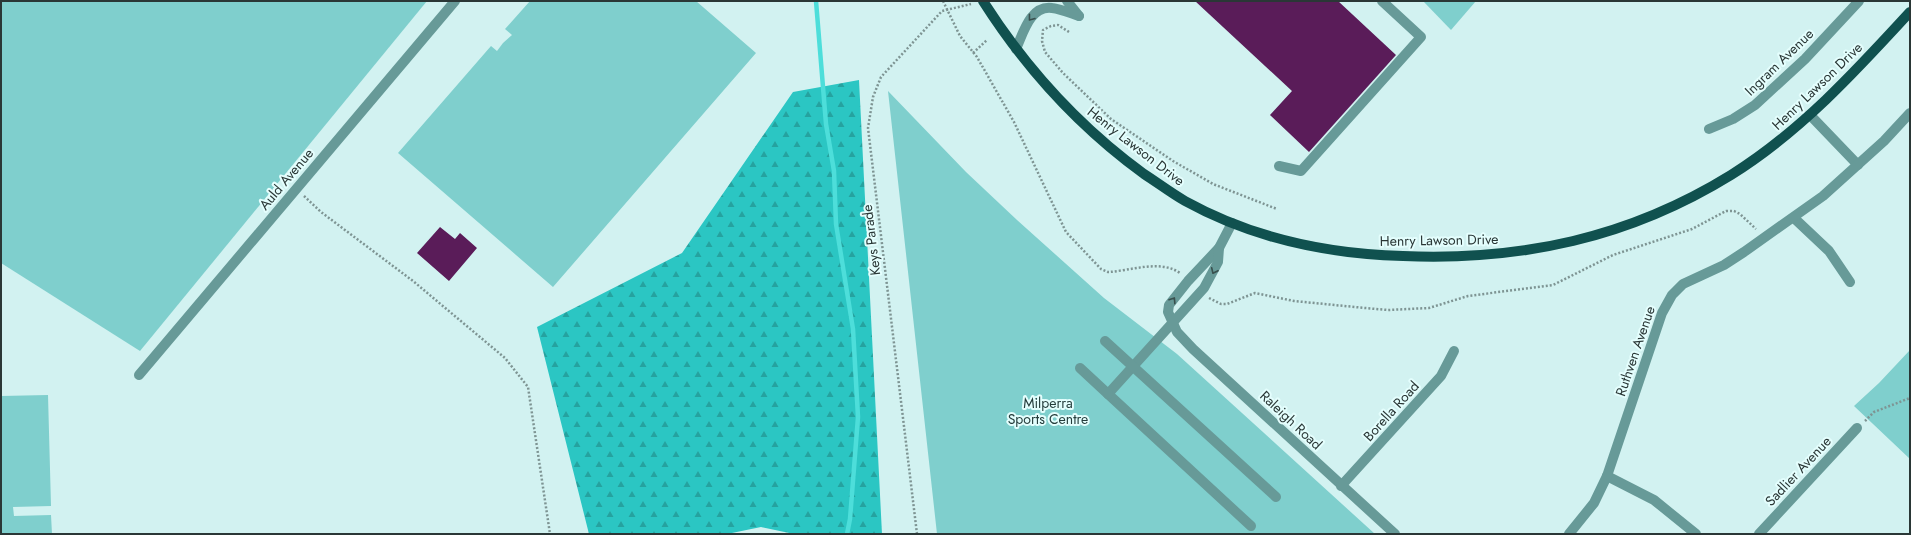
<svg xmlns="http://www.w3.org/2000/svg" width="1911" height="535" font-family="Jost,sans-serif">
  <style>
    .green { fill: #7fcfcd }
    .forest { fill: url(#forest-firs) }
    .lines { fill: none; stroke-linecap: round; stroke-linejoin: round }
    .stream { stroke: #4ddeda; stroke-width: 4.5 }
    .building { fill: #5a1c59 }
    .path { stroke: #7e9493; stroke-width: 2.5; stroke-dasharray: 2 2; stroke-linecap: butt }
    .minor { stroke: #679a98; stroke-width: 10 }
    .major { stroke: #10514f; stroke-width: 10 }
    .oneway { stroke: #39504e }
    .labels { text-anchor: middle; stroke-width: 4; stroke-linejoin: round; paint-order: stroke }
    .street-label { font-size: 14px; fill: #2a3736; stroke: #e4fefd }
    .park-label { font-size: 14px; fill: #243c3b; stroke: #e4fefd }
  </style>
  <defs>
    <pattern id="forest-firs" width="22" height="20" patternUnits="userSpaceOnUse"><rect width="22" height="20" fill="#2bc6c3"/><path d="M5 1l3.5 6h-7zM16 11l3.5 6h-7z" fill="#25a29f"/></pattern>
  </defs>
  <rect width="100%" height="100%" fill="#d2f2f1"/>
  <g class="green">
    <path d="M 1,1 L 427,1 L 140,351 L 1,263 Z"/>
    <path d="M 530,1 L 696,1 L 756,53 L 553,287 L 398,153 L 491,46 L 497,51 L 503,43 L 512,35 L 505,29 Z"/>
    <path d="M 1423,1 L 1476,1 L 1451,30 Z"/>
    <path d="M 888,91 L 966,172 L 1017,220 L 1104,298 L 1177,354 L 1375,534 L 937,534 Z"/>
    <path d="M 1910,350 L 1910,459 L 1854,406 L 1879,383 Z"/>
    <path d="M 48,395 L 51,506 L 13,507 L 14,516 L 51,515 L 52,534 L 1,534 L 1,396 Z"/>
  </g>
  <path class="forest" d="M 859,80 L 882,534 L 794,534 L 761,527 L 727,534 L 589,534 L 537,327 L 682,253 L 793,92 Z"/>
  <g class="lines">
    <path class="stream" d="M 816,1 L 826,124 L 834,171 L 836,224 L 853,329 L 858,417 L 850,519 L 847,534"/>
  </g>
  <g class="building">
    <path d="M 1195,1 L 1338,1 L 1396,55 L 1309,152 L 1270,115 L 1292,91 Z"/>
    <path d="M 440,227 L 455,239 L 460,233 L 477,248 L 449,281 L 417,253 Z"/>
  </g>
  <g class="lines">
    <g class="path">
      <path d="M 943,1 L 960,36 L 977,57 L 1014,122 L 1066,232 L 1101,269 L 1108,272 C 1130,271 1160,259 1180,273"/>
      <path d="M 1069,32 L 1058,25 L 1051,26 L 1043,30 L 1042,41 L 1045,52 L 1063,73 L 1111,119 L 1173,161 L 1213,184 L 1277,209"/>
      <path d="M 973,53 L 987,40"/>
      <path d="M 304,196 L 321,212 L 413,281 L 505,358 L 528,387 L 550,534"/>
      <path d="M 1209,298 L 1221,304 L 1227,304 L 1255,293 L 1294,301 L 1365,308 L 1388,310 L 1429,308 L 1468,296 L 1553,285 L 1613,255 L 1692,229 L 1726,211 L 1734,211 L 1740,214 L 1756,229"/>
      <path d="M 1865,421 L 1874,412 L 1910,398"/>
      <path d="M 917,534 L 868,128 L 873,97 L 881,77 L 942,11 L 971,4"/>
    </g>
    <g class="minor">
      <path d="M 1067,1 L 1079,16"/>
      <path d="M 1016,49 C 1023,34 1030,5 1052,8 C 1061,9 1070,13 1079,16"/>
      <path d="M 1810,115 L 1858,165"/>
      <path d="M 1709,129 L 1733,119 L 1755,105 L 1805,59 L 1859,1"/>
      <path d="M 1279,166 L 1301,171 L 1421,37 L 1382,1"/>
      <path d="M 1794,218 L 1829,251 L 1850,282"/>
      <path d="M 1232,223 L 1219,248 L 1188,281 L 1169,305 L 1168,312 L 1177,332 L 1193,349 L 1395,534"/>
      <path d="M 1219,248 L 1218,262 L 1204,288 L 1108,394 L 1251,526"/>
      <path d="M 1105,341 L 1276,497"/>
      <path d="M 1080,368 L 1108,394"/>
      <path d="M 139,375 L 455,1"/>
      <path d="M 1607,476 L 1654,500 L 1696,534"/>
      <path d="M 1341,486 L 1441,376 L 1454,351"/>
      <path d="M 1569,534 L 1594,503 L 1607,476 L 1662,313 L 1672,295 L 1683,284 L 1724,265 L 1744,252 L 1823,196 L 1884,141 L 1910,113"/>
      <path d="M 1759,534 L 1857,428"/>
    </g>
    <path class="major" d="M 983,1 C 1027,70 1078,126 1144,174 C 1158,183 1171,193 1185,201 C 1252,238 1328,254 1403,256 C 1521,261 1629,238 1731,175 C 1800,132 1855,72 1910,12"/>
  </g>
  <defs><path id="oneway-chevron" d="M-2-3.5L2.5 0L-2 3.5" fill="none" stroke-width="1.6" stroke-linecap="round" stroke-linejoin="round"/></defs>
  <g class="oneway">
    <use href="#oneway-chevron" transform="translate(1031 18) rotate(128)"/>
    <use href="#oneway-chevron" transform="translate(1214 271) rotate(115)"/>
    <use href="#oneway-chevron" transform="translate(1173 300) rotate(-57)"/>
  </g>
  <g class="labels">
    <g class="street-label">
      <text transform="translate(1779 62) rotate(-44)" y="5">Ingram Avenue</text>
      <text transform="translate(1817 86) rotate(-44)" y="5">Henry Lawson Drive</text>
      <text transform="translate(1136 146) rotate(38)" y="5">Henry Lawson Drive</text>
      <text transform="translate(286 179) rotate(-50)" y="5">Auld Avenue</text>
      <text transform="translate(871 240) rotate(-97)" y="5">Keys Parade</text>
      <text transform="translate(1439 240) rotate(-1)" y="5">Henry Lawson Drive</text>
      <text transform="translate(1635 351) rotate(-71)" y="5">Ruthven Avenue</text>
      <text transform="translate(1391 411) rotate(-48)" y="5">Borella Road</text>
      <text transform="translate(1291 420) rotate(43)" y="5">Raleigh Road</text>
      <text transform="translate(1798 471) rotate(-47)" y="5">Sadlier Avenue</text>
    </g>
    <g class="park-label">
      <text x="1048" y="408">Milperra<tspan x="1048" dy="16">Sports Centre</tspan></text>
    </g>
  </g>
  <rect width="1911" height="535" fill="none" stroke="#2a3736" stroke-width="4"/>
</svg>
